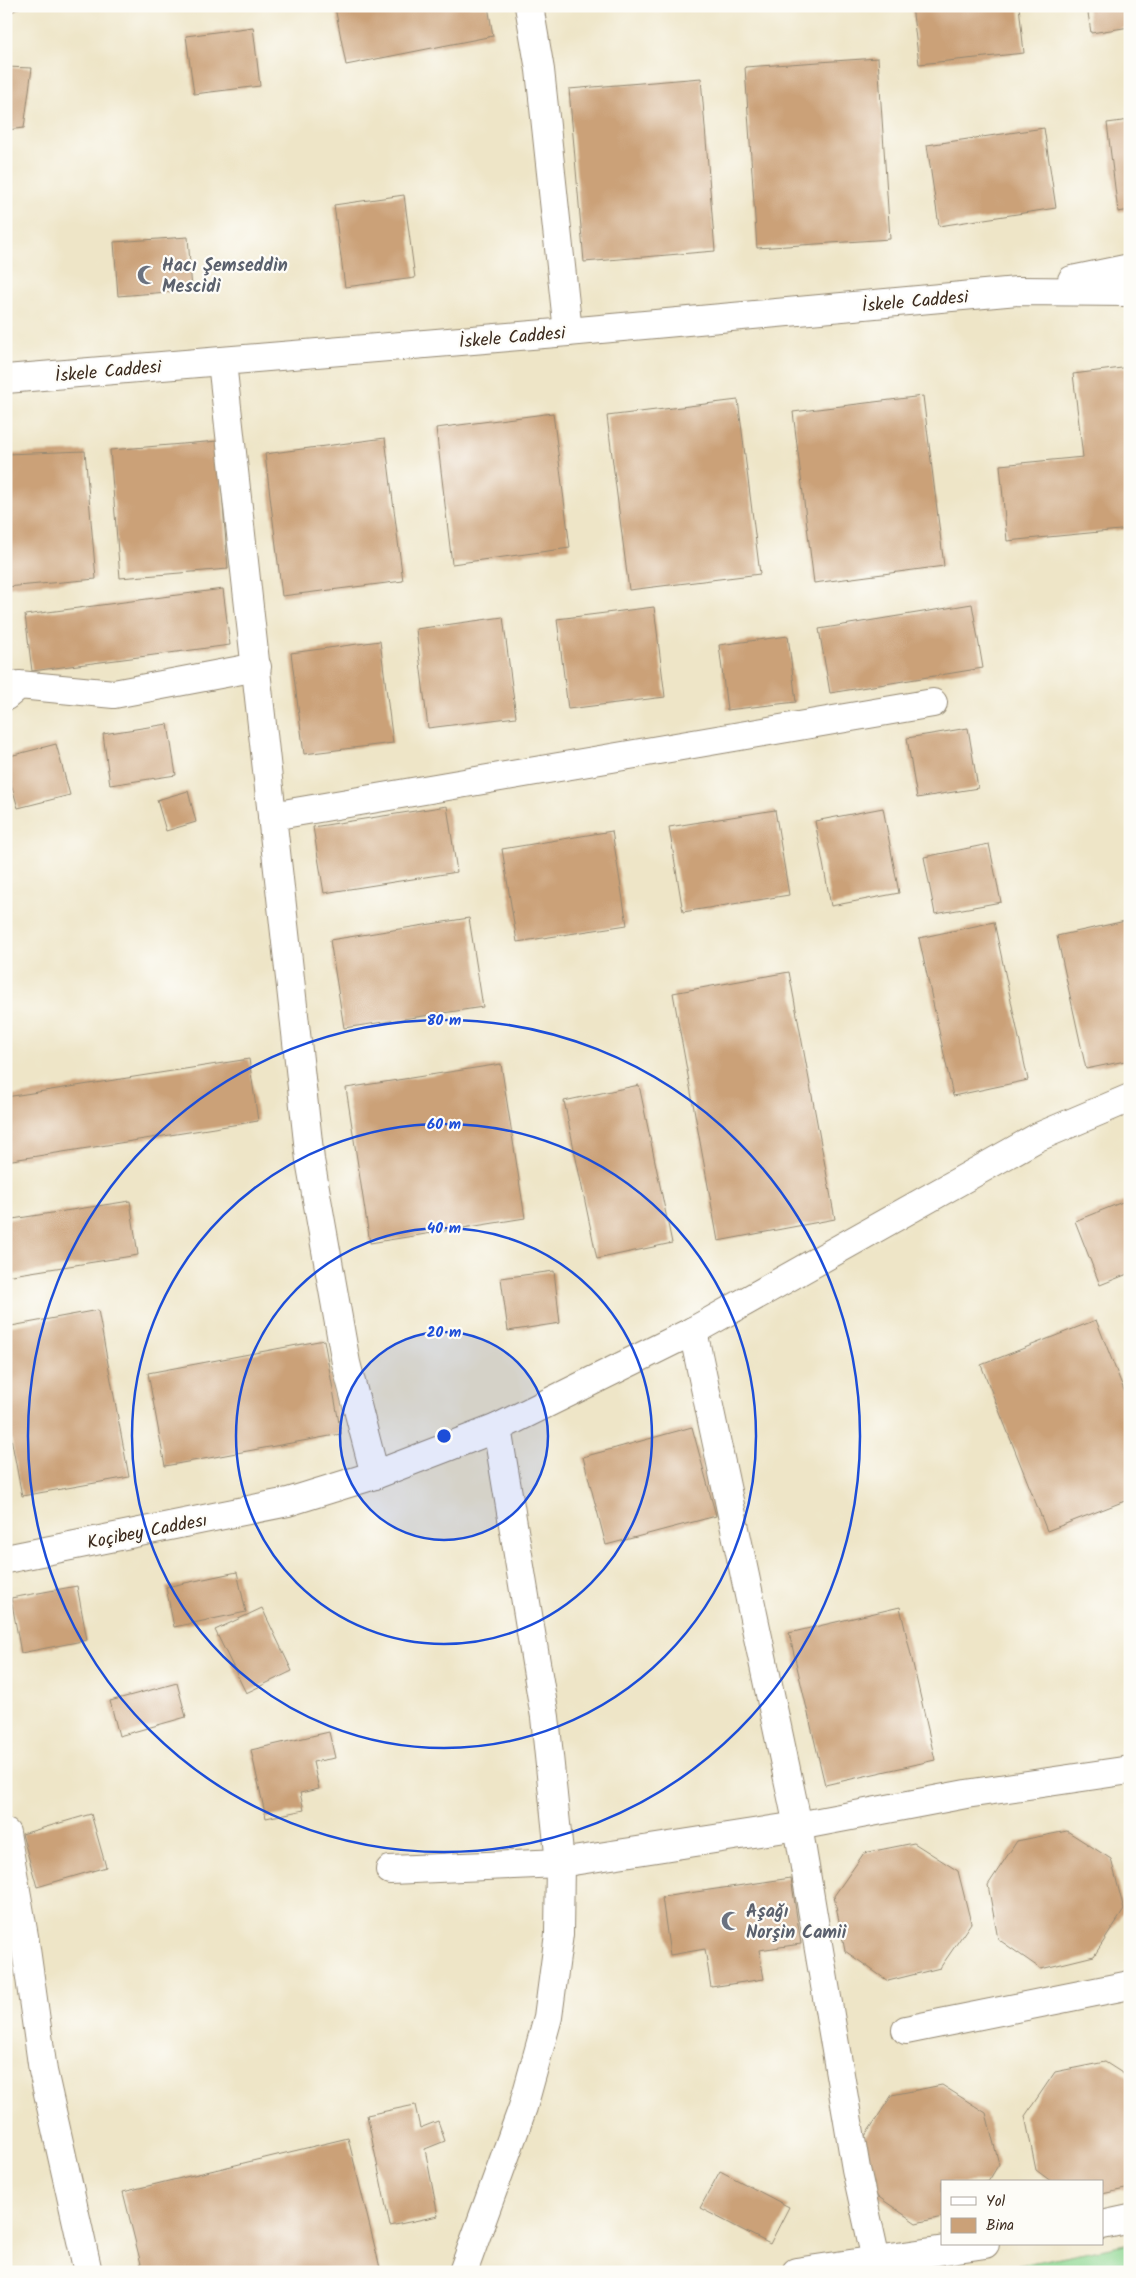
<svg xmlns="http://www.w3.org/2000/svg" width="1136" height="2278" font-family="Kalam,sans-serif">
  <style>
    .green { fill: #8ed792; stroke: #648058 }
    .building { fill: #cba178 }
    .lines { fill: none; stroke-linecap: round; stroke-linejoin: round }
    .minor-casing { stroke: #948872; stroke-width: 30 }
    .major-casing { stroke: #948872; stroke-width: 30 }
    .minor { stroke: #fff; stroke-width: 28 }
    .major { stroke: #fff; stroke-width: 28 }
    .ring { fill: none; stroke: #1d4ed8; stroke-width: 2.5 }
    .labels { text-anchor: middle; stroke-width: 4.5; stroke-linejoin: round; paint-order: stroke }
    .worship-label { font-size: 18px; font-weight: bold; fill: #5b616d; stroke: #fdfcf7; text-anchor: start }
    .street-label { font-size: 18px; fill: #3b2a1e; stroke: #fdfcf7 }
    .centre { fill: #1d4ed8; stroke: #fdfcf7; stroke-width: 2.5 }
    .ring-label { font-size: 15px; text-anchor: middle; font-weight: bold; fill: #1d4ed8; stroke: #fdfcf7; stroke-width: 4.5; stroke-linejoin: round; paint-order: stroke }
  </style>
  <rect width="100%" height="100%" fill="#fdfcf7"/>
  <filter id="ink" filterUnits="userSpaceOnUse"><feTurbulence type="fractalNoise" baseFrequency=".02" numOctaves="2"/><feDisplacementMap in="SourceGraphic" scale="10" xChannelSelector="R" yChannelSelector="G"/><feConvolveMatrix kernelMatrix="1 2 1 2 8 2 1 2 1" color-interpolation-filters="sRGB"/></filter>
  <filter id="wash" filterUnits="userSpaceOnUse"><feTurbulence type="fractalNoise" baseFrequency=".0096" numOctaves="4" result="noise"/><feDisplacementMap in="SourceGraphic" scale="20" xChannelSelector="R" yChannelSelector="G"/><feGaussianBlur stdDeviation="1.12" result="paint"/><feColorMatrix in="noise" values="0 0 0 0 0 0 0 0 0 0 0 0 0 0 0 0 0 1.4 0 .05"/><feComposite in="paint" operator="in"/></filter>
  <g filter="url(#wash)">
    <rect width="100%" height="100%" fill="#eee5c7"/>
    <path class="green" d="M 1130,2243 L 1130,2272 L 985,2272 Z"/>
    <g id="blocks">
      <g class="building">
        <path d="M 6,6 L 18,6 L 19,8 L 6,15 Z"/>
        <path d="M 488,6 L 493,36 L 346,65 L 335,7 Z"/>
        <path d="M 912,6 L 1019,6 L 1024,53 L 919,64 Z"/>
        <path d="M 1087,6 L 1130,6 L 1130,27 L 1091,33 Z"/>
        <path d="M 253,27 L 260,86 L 194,94 L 186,36 Z"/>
        <path d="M 878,58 L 890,239 L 757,248 L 745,67 Z"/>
        <path d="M 6,67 L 32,68 L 24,128 L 6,130 Z"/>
        <path d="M 701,78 L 715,251 L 584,262 L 569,89 Z"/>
        <path d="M 1130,120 L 1130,210 L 1118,212 L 1107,123 Z"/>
        <path d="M 1044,128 L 1056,208 L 939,226 L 927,145 Z"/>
        <path d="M 404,195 L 415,278 L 345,287 L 334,205 Z"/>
        <path d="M 188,237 L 192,290 L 118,296 L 114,242 Z"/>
        <path d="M 1130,367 L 1130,529 L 1007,541 L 1000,465 L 1083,457 L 1073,374 Z"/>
        <path d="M 923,396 L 944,566 L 814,583 L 793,412 Z"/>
        <path d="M 738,400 L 760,574 L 629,590 L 607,416 Z"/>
        <path d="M 553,413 L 570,548 L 452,564 L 436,428 Z"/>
        <path d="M 385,438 L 403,581 L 282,596 L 265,454 Z"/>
        <path d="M 218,441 L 228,569 L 120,578 L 110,450 Z"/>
        <path d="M 85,451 L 96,579 L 6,587 L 6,454 Z"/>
        <path d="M 223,589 L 230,645 L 32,671 L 25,615 Z"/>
        <path d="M 972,604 L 983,668 L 830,693 L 819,629 Z"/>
        <path d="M 654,607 L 665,697 L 568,709 L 557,619 Z"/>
        <path d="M 503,617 L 516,717 L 428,728 L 416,629 Z"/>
        <path d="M 788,636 L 796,702 L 727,710 L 719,645 Z"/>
        <path d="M 380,641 L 393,743 L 304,754 L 291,653 Z"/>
        <path d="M 168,724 L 176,775 L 110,785 L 103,734 Z"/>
        <path d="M 968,728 L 978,788 L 917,798 L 907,738 Z"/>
        <path d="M 56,744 L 70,795 L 18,808 L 6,766 L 6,757 Z"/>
        <path d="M 188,791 L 196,822 L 166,831 L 157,800 Z"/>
        <path d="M 447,806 L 457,872 L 324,893 L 313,827 Z"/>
        <path d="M 883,808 L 899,893 L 831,906 L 815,821 Z"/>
        <path d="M 775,810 L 789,895 L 683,912 L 669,827 Z"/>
        <path d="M 612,831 L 627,925 L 517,942 L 502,849 Z"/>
        <path d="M 989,844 L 1001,902 L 935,914 L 924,857 Z"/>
        <path d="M 469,918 L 483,1007 L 344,1028 L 330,940 Z"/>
        <path d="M 1130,920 L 1130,1060 L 1086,1069 L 1057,936 Z"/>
        <path d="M 994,922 L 1028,1080 L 953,1096 L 919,938 Z"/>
        <path d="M 789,972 L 835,1219 L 718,1241 L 673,993 Z"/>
        <path d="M 249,1059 L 258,1121 L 6,1161 L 6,1097 Z"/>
        <path d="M 501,1064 L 525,1218 L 370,1243 L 346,1088 Z"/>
        <path d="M 639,1085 L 672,1243 L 597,1259 L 564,1101 Z"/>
        <path d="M 1130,1199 L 1130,1273 L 1100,1285 L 1075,1221 Z"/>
        <path d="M 130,1201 L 138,1255 L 6,1276 L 6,1220 Z"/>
        <path d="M 554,1271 L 560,1323 L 508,1331 L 501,1278 Z"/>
        <path d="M 98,1310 L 129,1477 L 22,1496 L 6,1411 L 6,1327 Z"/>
        <path d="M 1096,1320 L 1130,1405 L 1130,1499 L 1047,1531 L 981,1365 Z"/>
        <path d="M 324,1340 L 341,1434 L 165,1466 L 148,1373 Z"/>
        <path d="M 692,1427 L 716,1516 L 606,1545 L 583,1457 Z"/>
        <path d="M 237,1572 L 246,1612 L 174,1627 L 166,1587 Z"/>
        <path d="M 77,1586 L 87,1640 L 21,1653 L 11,1598 Z"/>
        <path d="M 900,1607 L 935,1760 L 825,1785 L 789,1633 Z"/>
        <path d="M 262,1608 L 292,1671 L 246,1693 L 215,1630 Z"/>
        <path d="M 177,1683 L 186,1717 L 119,1736 L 110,1701 Z"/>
        <path d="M 329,1732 L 335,1758 L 313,1762 L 319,1789 L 300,1793 L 304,1810 L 266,1818 L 251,1750 Z"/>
        <path d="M 91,1814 L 106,1867 L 37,1887 L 22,1834 Z"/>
        <path d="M 1067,1831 L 1111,1859 L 1124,1910 L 1094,1956 L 1041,1969 L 998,1939 L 988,1885 L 1017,1841 Z"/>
        <path d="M 914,1843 L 958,1871 L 971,1923 L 940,1968 L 888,1981 L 845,1951 L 834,1896 L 864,1853 Z"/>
        <path d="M 791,1878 L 801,1944 L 759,1950 L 764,1979 L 711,1987 L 705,1949 L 670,1955 L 662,1897 Z"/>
        <path d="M 1105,2062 L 1130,2078 L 1130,2188 L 1102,2194 L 1102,2182 L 1052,2182 L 1036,2170 L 1025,2116 L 1055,2072 Z"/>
        <path d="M 942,2085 L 986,2113 L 999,2164 L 988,2182 L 942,2182 L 942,2217 L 916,2223 L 873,2193 L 863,2139 L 892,2095 Z"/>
        <path d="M 415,2105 L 420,2128 L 438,2121 L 445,2141 L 425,2149 L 438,2216 L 390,2226 L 367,2115 Z"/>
        <path d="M 348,2138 L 381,2272 L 143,2272 L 123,2192 Z"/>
        <path d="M 720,2171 L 789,2207 L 770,2244 L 700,2208 Z"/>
      </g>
    </g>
  </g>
  <g filter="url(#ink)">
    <use href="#blocks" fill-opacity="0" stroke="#948872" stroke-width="1"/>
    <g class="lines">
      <defs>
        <g id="minor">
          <path d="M 529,6 L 540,70 L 568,332"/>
          <path d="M 222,362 L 310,1160 L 346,1363 L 375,1475"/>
          <path d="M 6,696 L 19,685 L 114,694 L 257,667"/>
          <path d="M 272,816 L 933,703"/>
          <path d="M 693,1331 L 798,1826 L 856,2169 L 876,2260"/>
          <path d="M 6,1559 L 288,1502 L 375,1475 L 497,1428 L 693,1331 L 1038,1137 L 1130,1098"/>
          <path d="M 6,1833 L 25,1942 L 43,2071 L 88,2272"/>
          <path d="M 390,1870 L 560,1863 L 798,1826 L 966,1794 L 1130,1770"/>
          <path d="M 906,2030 L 1130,1985"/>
          <path d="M 1102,2225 L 1130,2219"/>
          <path d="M 463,2272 L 523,2107 L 548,2017 L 559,1934 L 560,1863 L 545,1717 L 497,1428"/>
          <path d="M 796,2272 L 985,2244"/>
        </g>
        <g id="major">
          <path d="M 1072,280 L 1130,268"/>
          <path d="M 6,379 L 568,332 L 1017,291 L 1130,292"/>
        </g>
      </defs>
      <use href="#minor" class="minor-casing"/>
      <use href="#major" class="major-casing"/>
      <use href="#minor" class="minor"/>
      <use href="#major" class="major"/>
    </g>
  </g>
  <circle cx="444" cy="1436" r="104" fill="#1d4ed8" fill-opacity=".12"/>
  <g class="ring">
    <circle cx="444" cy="1436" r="104"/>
    <circle cx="444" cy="1436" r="208"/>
    <circle cx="444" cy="1436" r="312"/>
    <circle cx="444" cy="1436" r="416"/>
  </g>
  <defs>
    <symbol id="mosque-bare" viewBox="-9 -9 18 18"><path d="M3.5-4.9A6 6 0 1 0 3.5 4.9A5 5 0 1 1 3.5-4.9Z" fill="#6b7280" stroke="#fdfcf7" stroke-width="2.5" paint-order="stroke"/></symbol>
  </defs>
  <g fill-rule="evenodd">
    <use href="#mosque-bare" x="133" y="261" width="28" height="28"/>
    <use href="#mosque-bare" x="717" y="1907" width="28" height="28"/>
  </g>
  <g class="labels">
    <g class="worship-label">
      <text x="162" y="271">Hacı Şemseddin<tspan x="162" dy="21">Mescidi</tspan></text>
      <text x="746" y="1917">Aşağı<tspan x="746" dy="21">Norşin Camii</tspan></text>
    </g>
    <g class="street-label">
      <text transform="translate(915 301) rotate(-5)" y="6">İskele Caddesi</text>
      <text transform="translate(512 337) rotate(-5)" y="6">İskele Caddesi</text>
      <text transform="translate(108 371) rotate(-5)" y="6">İskele Caddesi</text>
      <text transform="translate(147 1531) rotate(-11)" y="6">Koçibey Caddesı</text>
    </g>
  </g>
  <circle cx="444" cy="1436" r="8" class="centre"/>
  <g class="ring-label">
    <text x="444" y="1025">80 m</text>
    <text x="444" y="1129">60 m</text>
    <text x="444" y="1233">40 m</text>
    <text x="444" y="1337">20 m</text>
  </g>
  <rect width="1136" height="2278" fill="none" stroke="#fdfcf7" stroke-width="25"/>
  <rect x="941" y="2180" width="162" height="65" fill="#fdfcf7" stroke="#afa8a0"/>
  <rect x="951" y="2197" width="25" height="8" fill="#ffffff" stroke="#afa8a0"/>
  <text x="986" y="2206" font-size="15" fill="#3b2a1e">Yol</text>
  <rect x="951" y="2218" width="25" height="15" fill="#cba178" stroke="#afa8a0"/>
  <text x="986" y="2230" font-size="15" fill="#3b2a1e">Bina</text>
</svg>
